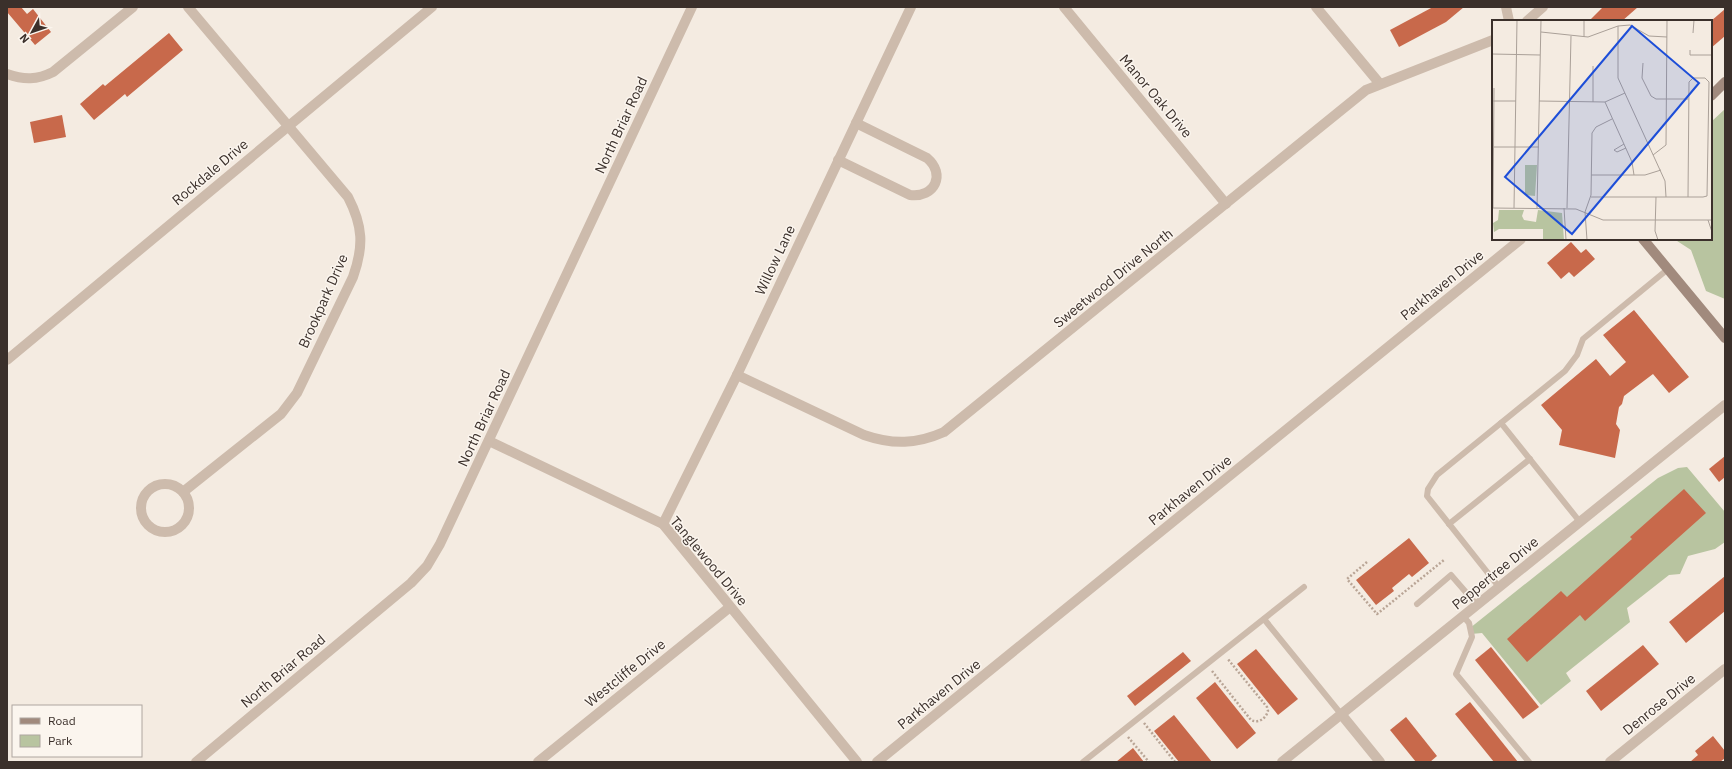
<svg xmlns="http://www.w3.org/2000/svg" width="1732" height="769" font-family="'IBM Plex Sans',sans-serif">
  <style>
    .green { fill: #b8c4a0 }
    .building { fill: #c8694b }
    .lines { fill: none; stroke-linecap: round; stroke-linejoin: round }
    .path { stroke: #b9a596; stroke-width: 2.5; stroke-dasharray: 2 2; stroke-linecap: butt }
    .lane { stroke: #cdbbac; stroke-width: 6 }
    .street { stroke: #cdbbac; stroke-width: 10 }
    .secondary { stroke: #a18a7d; stroke-width: 10 }
    .labels { text-anchor: middle; stroke-width: 3; stroke-linejoin: round; paint-order: stroke }
    .street-label { font-size: 14px; fill: #3b302b; stroke: #fbf5ee }
    .inset-road { fill: none; stroke: #aaa098; stroke-width: 1 }
    .view { fill: #1d4ed8; fill-opacity: 0.15; stroke: #1d4ed8; stroke-width: 2 }
    .inset-edge { fill: none; stroke: #3b302b; stroke-width: 2 }
  </style>
  <rect width="100%" height="100%" fill="#f4ebe1"/>
  <g class="green">
    <path d="M 1725,109 L 1725,299 L 1706,291 L 1691,250 L 1674,239 L 1711,239 L 1711,122 Z"/>
    <path d="M 1687,467 L 1725,512 L 1725,542 L 1715,549 L 1688,556 L 1680,574 L 1669,575 L 1627,608 L 1630,622 L 1566,673 L 1571,681 L 1541,705 L 1482,633 L 1471,634 L 1470,628 L 1658,478 L 1678,468 Z"/>
  </g>
  <g class="building">
    <path d="M 7,7 L 21,7 L 27,14 L 33,9 L 51,32 L 35,45 L 7,12 Z"/>
    <path d="M 1433,7 L 1464,7 L 1446,22 L 1399,47 L 1390,30 Z"/>
    <path d="M 1603,7 L 1638,7 L 1622,21 L 1589,21 Z"/>
    <path d="M 1725,9 L 1725,36 L 1711,48 L 1711,21 Z"/>
    <path d="M 169,33 L 183,50 L 127,97 L 125,94 L 94,120 L 80,104 L 103,84 L 105,86 Z"/>
    <path d="M 62,115 L 66,137 L 34,143 L 30,122 Z"/>
    <path d="M 1571,242 L 1581,253 L 1586,249 L 1595,259 L 1574,277 L 1569,272 L 1561,279 L 1547,263 Z"/>
    <path d="M 1634,310 L 1689,377 L 1669,393 L 1653,374 L 1624,396 L 1622,404 L 1619,407 L 1616,424 L 1620,430 L 1615,458 L 1559,445 L 1562,430 L 1541,405 L 1596,359 L 1610,376 L 1626,362 L 1603,335 Z"/>
    <path d="M 1725,456 L 1725,477 L 1719,482 L 1709,469 Z"/>
    <path d="M 1684,489 L 1706,513 L 1585,621 L 1580,615 L 1527,662 L 1507,639 L 1561,591 L 1567,597 L 1632,539 L 1630,537 Z"/>
    <path d="M 1409,538 L 1429,563 L 1412,577 L 1409,574 L 1392,588 L 1394,591 L 1376,605 L 1356,580 Z"/>
    <path d="M 1725,576 L 1725,611 L 1686,643 L 1669,622 Z"/>
    <path d="M 1643,645 L 1659,664 L 1601,711 L 1586,691 Z"/>
    <path d="M 1491,647 L 1539,707 L 1523,719 L 1475,660 Z"/>
    <path d="M 1256,649 L 1298,699 L 1278,715 L 1237,664 Z"/>
    <path d="M 1183,652 L 1191,661 L 1135,706 L 1127,696 Z"/>
    <path d="M 1215,682 L 1256,733 L 1237,749 L 1196,698 Z"/>
    <path d="M 1470,702 L 1518,762 L 1494,762 L 1455,714 Z"/>
    <path d="M 1174,715 L 1212,762 L 1179,762 L 1154,731 Z"/>
    <path d="M 1406,717 L 1437,756 L 1430,762 L 1416,762 L 1390,730 Z"/>
    <path d="M 1713,736 L 1725,751 L 1725,758 L 1720,762 L 1690,762 L 1698,755 L 1695,751 Z"/>
    <path d="M 1133,748 L 1144,762 L 1116,762 Z"/>
  </g>
  <g class="lines">
    <g class="path">
      <path d="M 1367,562 L 1347,579 L 1377,614 L 1444,560"/>
      <path d="M 1212,671 L 1251,720 C 1259,724 1266,718 1268,711 L 1267,707 L 1227,658"/>
      <path d="M 1144,723 L 1175,762"/>
      <path d="M 1128,737 L 1149,762"/>
    </g>
    <g class="lane">
      <path d="M 1501,423 L 1580,522"/>
      <path d="M 1449,524 L 1530,459"/>
      <path d="M 1499,587 L 1427,496 L 1428,489 L 1437,475 L 1565,371 L 1577,355 L 1583,339 L 1668,269"/>
      <path d="M 1417,604 L 1451,575 L 1477,605"/>
      <path d="M 1463,616 L 1469,623 L 1472,637 L 1456,674 L 1529,762"/>
      <path d="M 1264,619 L 1341,714"/>
      <path d="M 1083,762 L 1304,587"/>
    </g>
    <g class="street">
      <path d="M 1064,7 L 1226,204"/>
      <path d="M 1316,7 L 1380,84"/>
      <path d="M 1506,7 L 1509,21"/>
      <path d="M 1527,21 L 1543,7"/>
      <path d="M 7,74 C 24,80 37,80 53,72 L 133,7"/>
      <path d="M 838,160 L 910,195 C 935,198 946,174 927,158 L 856,123"/>
      <path d="M 7,360 L 432,7"/>
      <path d="M 737,375 L 864,435 C 893,445 917,444 944,432 L 1366,90 L 1493,40"/>
      <path d="M 489,441 L 663,524 L 857,762"/>
      <circle cx="165" cy="508" r="24"/>
      <path d="M 183,492 L 281,414 L 297,393 L 353,277 C 364,246 363,226 348,197 L 188,7"/>
      <path d="M 663,524 L 737,375 L 911,7"/>
      <path d="M 1341,714 L 1380,762"/>
      <path d="M 196,762 L 411,583 L 427,566 L 440,544 L 692,7"/>
      <path d="M 538,762 L 730,607"/>
      <path d="M 877,762 L 1521,239"/>
      <path d="M 1282,762 L 1725,405"/>
      <path d="M 1610,762 L 1725,669"/>
    </g>
    <g class="secondary">
      <path d="M 1711,96 L 1725,82"/>
      <path d="M 1643,239 L 1725,338"/>
    </g>
  </g>
  <g class="labels">
    <g class="street-label">
      <text transform="translate(1156 96) rotate(50)" y="5">Manor Oak Drive</text>
      <text transform="translate(621 125) rotate(-65)" y="5">North Briar Road</text>
      <text transform="translate(210 172) rotate(-40)" y="5">Rockdale Drive</text>
      <text transform="translate(775 260) rotate(-65)" y="5">Willow Lane</text>
      <text transform="translate(1113 278) rotate(-39)" y="5">Sweetwood Drive North</text>
      <text transform="translate(1442 285) rotate(-39)" y="5">Parkhaven Drive</text>
      <text transform="translate(323 301) rotate(-66)" y="5">Brookpark Drive</text>
      <text transform="translate(484 418) rotate(-65)" y="5">North Briar Road</text>
      <text transform="translate(1190 490) rotate(-39)" y="5">Parkhaven Drive</text>
      <text transform="translate(709 561) rotate(50)" y="5">Tanglewood Drive</text>
      <text transform="translate(1495 573) rotate(-39)" y="5">Peppertree Drive</text>
      <text transform="translate(283 671) rotate(-40)" y="5">North Briar Road</text>
      <text transform="translate(625 673) rotate(-39)" y="5">Westcliffe Drive</text>
      <text transform="translate(939 694) rotate(-39)" y="5">Parkhaven Drive</text>
      <text transform="translate(1659 704) rotate(-39)" y="5">Denrose Drive</text>
    </g>
  </g>
  <g transform="translate(1492 20)">
    <rect width="220" height="220" fill="#f4ebe1"/>
    <path d="M 33,145 L 45,145 L 43,176 L 33,175 ZM 7,190 L 32,190 L 30,196 L 32,200 L 44,202 L 46,190 L 70,193 L 72,220 L 51,220 L 51,209 L 7,209 L 2,212 L 1,203 L 6,200 Z" fill="#b8c4a0"/>
    <path class="inset-road" d="M 126,6 L 126,58 L 173,161 L 174,177M 49,12 L 96,17 L 126,6 L 138,5 L 157,16 L 175,17M 201,13 L 202,0M 92,17 L 92,0M 198,30 L 198,35 L 220,35M 0,34 L 48,35M 151,43 L 150,58 L 159,76 L 164,79 L 196,79M 0,81 L 24,81M 47,81 L 113,82 L 133,73M 101,82 L 101,46M 113,82 L 140,142 L 142,155M 132,124 L 122,130 L 125,132 L 134,128M 0,127 L 47,127M 161,135 L 174,125 L 175,0M 99,155 L 153,155 L 169,150M 99,177 L 211,177 L 215,176 L 217,62 L 213,58 L 201,58 L 197,62 L 196,177M 164,177 L 163,211 L 166,220M 0,188 L 84,189 L 111,200 L 220,200M 1,188 L 2,68M 22,188 L 25,0M 45,188 L 49,0M 72,188 L 74,220M 75,188 L 79,16M 216,200 L 220,212M 95,220 L 93,192 L 99,175 L 100,113 L 104,107 L 120,99"/>
    <path class="view" d="M 140,6 L 207,63 L 80,214 L 13,157 Z"/>
    <rect width="220" height="220" class="inset-edge"/>
  </g>
  <rect width="1732" height="769" fill="none" stroke="#3b302b" stroke-width="16"/>
  <rect x="12" y="705" width="130" height="52" fill="#fbf5ee" stroke="#aea6a0"/>
  <rect x="20" y="718" width="20" height="6" fill="#a18a7d" stroke="#aea6a0"/>
  <text x="48" y="725" font-size="12" fill="#3b302b">Road</text>
  <rect x="20" y="735" width="20" height="12" fill="#b8c4a0" stroke="#aea6a0"/>
  <text x="48" y="745" font-size="12" fill="#3b302b">Park</text>
  <g transform="translate(32 32) rotate(230)" stroke="#fbf5ee" stroke-width="3" paint-order="stroke">
  <path d="M0-3L7 15L0 10L-7 15Z" fill="#3b302b"/>
  <text y="-6" font-size="11" font-weight="bold" text-anchor="middle" fill="#3b302b">N</text>
  </g>
</svg>
